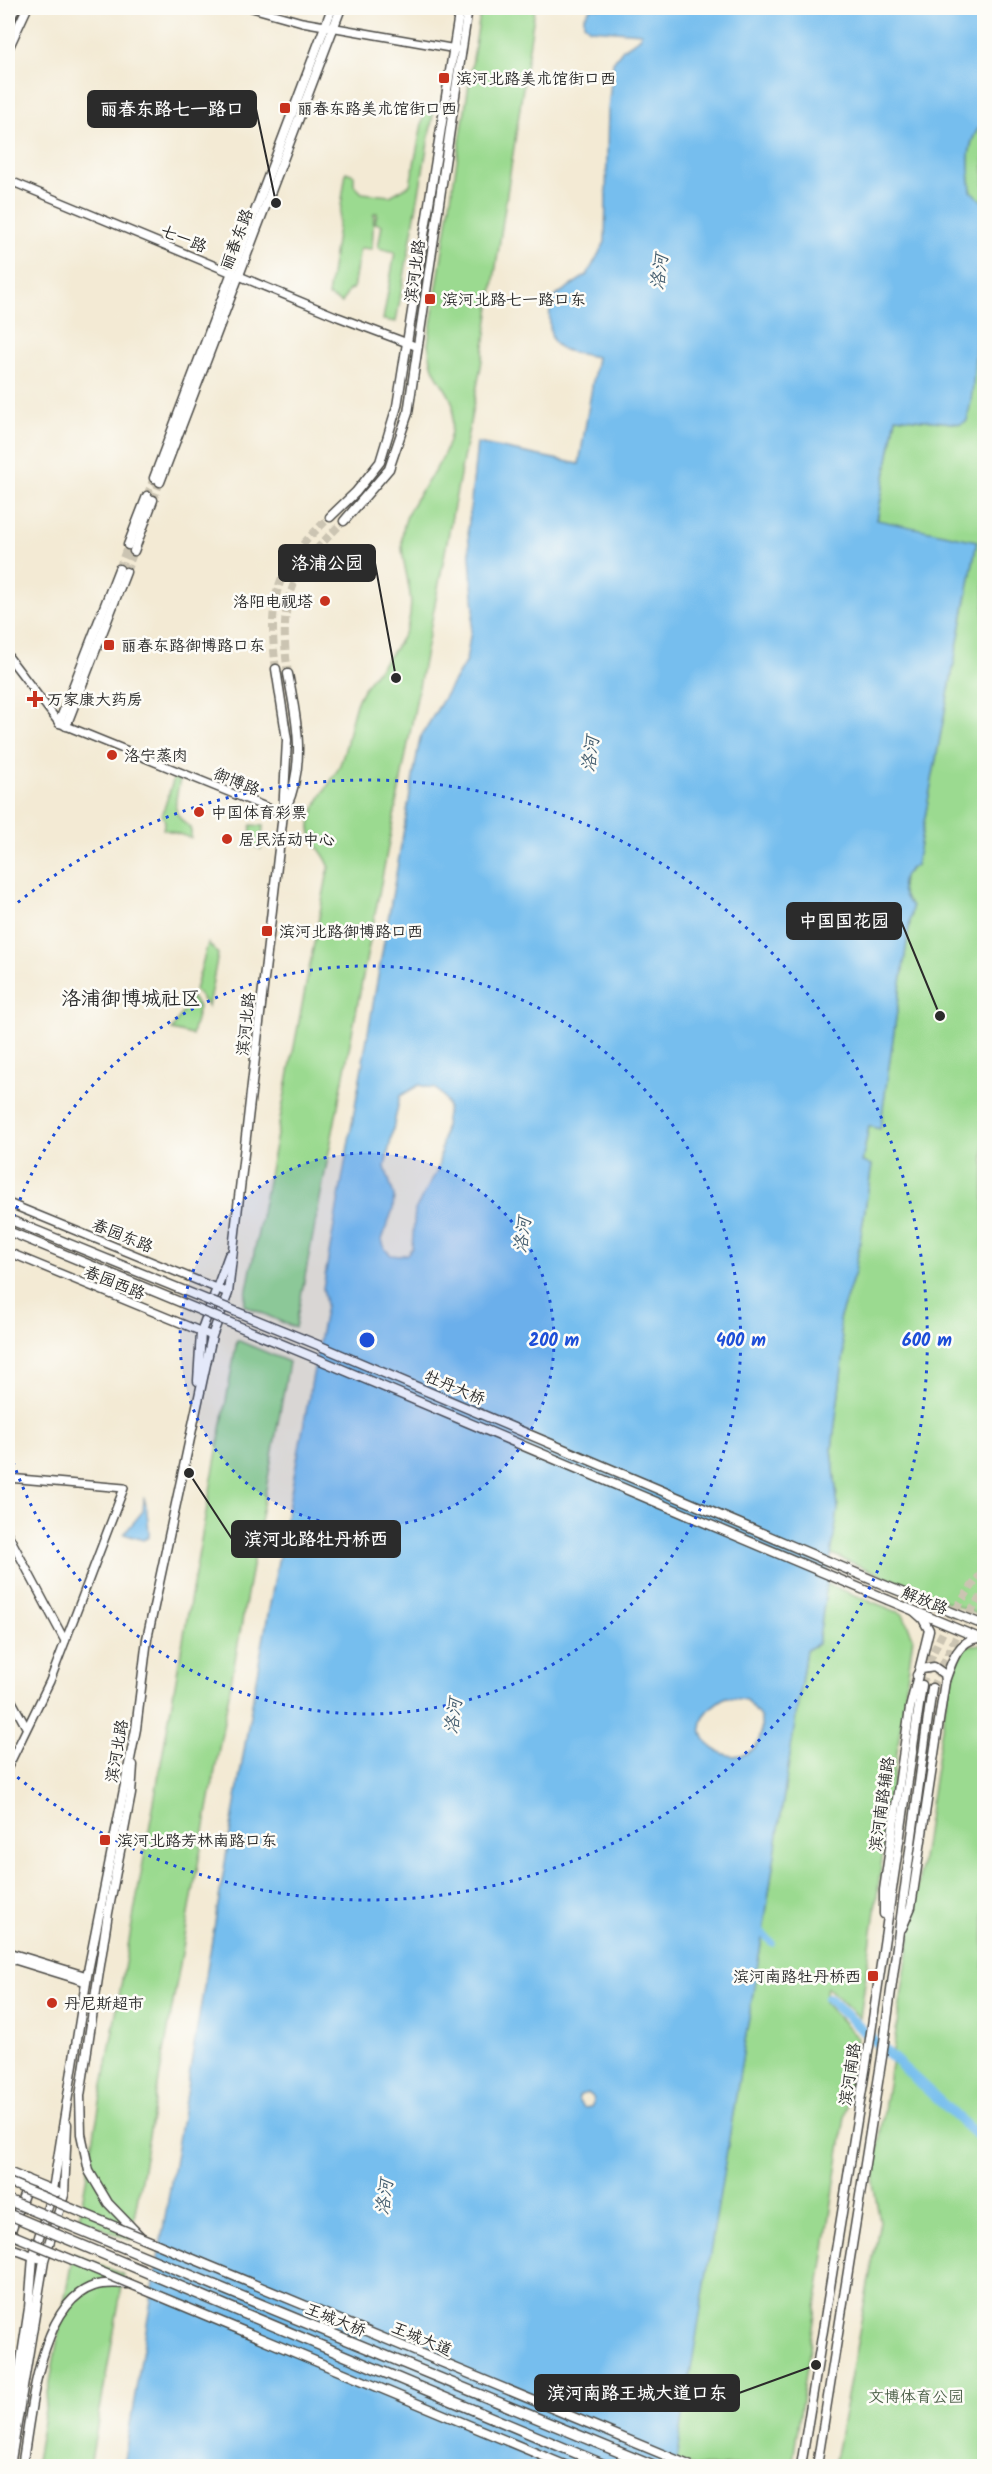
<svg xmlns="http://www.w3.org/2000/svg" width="992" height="2474" font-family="Kalam,'LXGW WenKai TC',sans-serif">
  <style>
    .green { fill: #9bda90; stroke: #63825e; stroke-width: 1.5 }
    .water { fill: #76beee; stroke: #50748c; stroke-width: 1.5; fill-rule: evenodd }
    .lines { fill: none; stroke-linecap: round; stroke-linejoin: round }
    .canal { stroke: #76beee; stroke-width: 7 }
    .river { stroke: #76beee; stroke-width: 10 }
    .major-tunnel { stroke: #cbc4b2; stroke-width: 8; stroke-dasharray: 8 4; stroke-linecap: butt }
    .minor-casing { stroke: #494844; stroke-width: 10 }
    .major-casing { stroke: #494844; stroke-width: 11 }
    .minor { stroke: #fff; stroke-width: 7 }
    .major { stroke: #fff; stroke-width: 8 }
    .major-bridge-casing { stroke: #494844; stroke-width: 11; stroke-linecap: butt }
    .highway-bridge-casing { stroke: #494844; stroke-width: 12; stroke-linecap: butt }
    .major-bridge { stroke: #fff; stroke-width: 8 }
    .highway-bridge { stroke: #fff; stroke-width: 9 }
    .ring { fill: none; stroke: #1d4ed8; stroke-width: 3; stroke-dasharray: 3 6 }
    .poi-dot { fill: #c8321e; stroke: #fdfcf7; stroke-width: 2 }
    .labels { text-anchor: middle; stroke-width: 5; stroke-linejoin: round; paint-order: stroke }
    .poi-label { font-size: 16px; fill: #2b2b2b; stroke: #fdfcf7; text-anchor: start }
    .street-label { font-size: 16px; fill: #2b2b2b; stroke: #fdfcf7 }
    .park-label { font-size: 16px; fill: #4d6049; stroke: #fdfcf7 }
    .water-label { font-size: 18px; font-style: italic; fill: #455e6f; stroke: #fdfcf7 }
    .quarter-label { font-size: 20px; fill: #2b2b2b; stroke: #fdfcf7 }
    .centre { fill: #1d4ed8; stroke: #fdfcf7; stroke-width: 3 }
    .ring-label { font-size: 18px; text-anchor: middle; font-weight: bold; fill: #1d4ed8; stroke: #fdfcf7; stroke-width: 5; stroke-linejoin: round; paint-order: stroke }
    .leader { fill: none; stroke: #2b2b2b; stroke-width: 2 }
    .callout-dot { fill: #2b2b2b; stroke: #fdfcf7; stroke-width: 2 }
    .callout { fill: #2b2b2b; stroke: #2b2b2b; stroke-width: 2 }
    .callout-label { font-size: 18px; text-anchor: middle; font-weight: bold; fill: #fff }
  </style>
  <rect width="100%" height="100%" fill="#fdfcf7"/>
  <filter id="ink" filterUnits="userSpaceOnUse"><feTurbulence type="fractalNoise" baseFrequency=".0167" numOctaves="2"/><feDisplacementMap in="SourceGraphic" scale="12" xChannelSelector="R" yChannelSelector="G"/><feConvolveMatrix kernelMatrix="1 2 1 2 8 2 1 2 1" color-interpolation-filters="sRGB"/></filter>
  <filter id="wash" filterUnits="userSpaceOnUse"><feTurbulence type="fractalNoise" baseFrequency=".008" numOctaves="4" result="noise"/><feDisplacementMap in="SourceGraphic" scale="24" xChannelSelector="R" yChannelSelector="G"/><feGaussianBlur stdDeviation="1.35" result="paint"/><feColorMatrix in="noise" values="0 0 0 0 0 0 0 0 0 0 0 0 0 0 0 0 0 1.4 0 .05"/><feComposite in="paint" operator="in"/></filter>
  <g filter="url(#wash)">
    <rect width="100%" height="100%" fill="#f3ead4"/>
    <g class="green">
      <path d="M 481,8 L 535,8 L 481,366 L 295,1328 L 244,1305 L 329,866 C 325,852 309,842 310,826 C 312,804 328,788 338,769 C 351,743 348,712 364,688 C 379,665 399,650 408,624 C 418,592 397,562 403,530 C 409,493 448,471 452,424 C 452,419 454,411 453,406 C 451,393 439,382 434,370 C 430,362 430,352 428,344 Z"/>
      <path d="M 425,108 L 434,109 L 396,322 L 383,320 L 395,252 L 378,248 L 382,225 L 375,223 L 377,213 L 374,213 L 372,249 L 360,248 L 353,289 L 349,290 L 342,303 L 328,296 L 346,172 L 354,175 L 354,185 L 362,193 L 390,196 L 410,185 Z"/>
      <path d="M 984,121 L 984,203 L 971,191 C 968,164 965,142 984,121 Z"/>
      <path d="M 984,259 L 984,1617 L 983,1617 L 831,1554 L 838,1509 L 832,1449 L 844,1352 L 839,1320 L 855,1272 L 872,1165 L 862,1163 L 869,1126 L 880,1128 L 912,907 C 898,891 898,877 916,865 L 977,541 L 877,521 L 896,417 L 961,424 L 981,301 Z"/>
      <path d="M 174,778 L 180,780 C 175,800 170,816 191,827 L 191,838 L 163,829 L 165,821 L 162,815 Z"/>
      <path d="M 251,825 L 263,826 L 261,849 L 250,844 Z"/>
      <path d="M 208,943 L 218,954 L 208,1007 L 195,990 Z"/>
      <path d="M 191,997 L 199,1007 L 192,1035 L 172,1030 Z"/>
      <path d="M 237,1340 L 289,1362 L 130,2240 L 79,2219 Z"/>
      <path d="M 827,1584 L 903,1614 L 913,1637 L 860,2018 L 827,1987 L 824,2002 L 857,2037 L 792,2466 L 694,2466 L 675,2462 L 764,1926 L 806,1650 L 818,1644 Z"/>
      <path d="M 984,1644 L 984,2466 L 839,2466 L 835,2460 L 880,2221 L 873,2183 L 947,1694 L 961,1652 L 970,1645 Z"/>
      <path d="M 73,2253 L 124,2275 L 90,2466 L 35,2466 Z"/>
    </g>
    <g class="water">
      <path d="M 591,8 L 984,8 L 984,121 C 965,142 968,164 971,191 L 984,203 C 984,246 981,286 977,328 C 974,361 975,388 967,421 L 961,424 L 896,417 L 877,520 L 977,541 L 916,865 C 897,877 898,891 912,907 L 880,1129 L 869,1126 L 862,1162 L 872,1165 L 855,1272 L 839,1320 L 844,1352 L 832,1449 L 838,1509 L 818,1644 L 806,1650 L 764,1926 L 675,2466 L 123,2466 L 258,1668 L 326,1305 L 323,1288 L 420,738 L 466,661 L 474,610 L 468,530 L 477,443 L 579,464 L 597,357 C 553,349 548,351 550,303 L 558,294 L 587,275 L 605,242 L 608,110 L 613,62 L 623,49 L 640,38 L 641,33 L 590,29 L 584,24 L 584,17 ZM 419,1085 L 436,1089 L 444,1097 L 448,1107 L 438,1169 L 415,1210 L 412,1248 L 407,1254 L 399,1256 L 391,1255 L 385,1249 L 382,1240 L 393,1209 L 394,1195 L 385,1167 L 400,1096 ZM 726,1697 L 747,1700 L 761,1718 C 761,1724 762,1732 760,1737 C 746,1783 660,1734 726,1697 ZM 587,2093 L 592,2096 L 593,2103 L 591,2107 L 583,2108 L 578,2100 L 580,2095 Z"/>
      <path d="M 144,1499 C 147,1504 149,1531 149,1537 L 143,1540 L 124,1534 L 143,1511 Z"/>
    </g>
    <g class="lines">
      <path class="canal" d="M 757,1928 L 772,1943"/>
      <path class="river" d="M 828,1998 L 984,2142"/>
    </g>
  </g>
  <g filter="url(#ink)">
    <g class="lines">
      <g class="major-tunnel">
        <path d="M 147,496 L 154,478"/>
        <path d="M 153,500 L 160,482"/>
        <path d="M 119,569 L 128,545"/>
        <path d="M 126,572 L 134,551"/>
        <path d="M 276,669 C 267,597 276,566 330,517"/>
        <path d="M 288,674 C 278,599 290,573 344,521"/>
        <path d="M 922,1685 C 934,1641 957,1605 984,1570"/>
        <path d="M 932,1688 L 962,1624 L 984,1593"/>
      </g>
      <defs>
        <g id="minor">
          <path d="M 252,8 L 302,22 L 456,49"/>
          <path d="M 8,180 L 338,317 L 418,347"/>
          <path d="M 8,656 L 59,723 L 283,814"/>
          <path d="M 8,1203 L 228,1293"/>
          <path d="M 8,1252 L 212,1336"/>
          <path d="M 8,1478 L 124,1488 L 50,1681 L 8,1767"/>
          <path d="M 8,1534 L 65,1641"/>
          <path d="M 8,1694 L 26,1727"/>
          <path d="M 8,1952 L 87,1976"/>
          <path d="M 8,1958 L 86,1982"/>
        </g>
        <g id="major">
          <path d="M 8,24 L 15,8"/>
          <path d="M 8,49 L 27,8"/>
          <path d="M 154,478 L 332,8"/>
          <path d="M 160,482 L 341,8"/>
          <path d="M 330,517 L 356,492 L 380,462 L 397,406 L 460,8"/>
          <path d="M 344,521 L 389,469 L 408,413 L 468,8"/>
          <path d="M 128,545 L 147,496"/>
          <path d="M 134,551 L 153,500"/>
          <path d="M 59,723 L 119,569"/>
          <path d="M 66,726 L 126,572"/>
          <path d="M 286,808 C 306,764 297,720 288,674"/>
          <path d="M 198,1381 L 201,1332 L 229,1255"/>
          <path d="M 889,1587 L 984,1625"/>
          <path d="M 888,1600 L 984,1640"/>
          <path d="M 917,1675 L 922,1669 L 934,1667 L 944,1674 L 945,1681"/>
          <path d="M 133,1765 L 131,1794 L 108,1913 L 80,2096 L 81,2134 L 89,2171 L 108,2203 L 140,2236"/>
          <path d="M 884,1914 L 884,1890 L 910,1708 L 929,1630 L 923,1619 L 914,1611"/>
          <path d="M 902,1928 L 911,1907 L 945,1681 C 951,1664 957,1641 978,1638"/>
          <path d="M 8,2172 L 57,2192"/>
          <path d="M 8,2239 L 27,2186 L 26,2179"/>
          <path d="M 8,2247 L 38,2258"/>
          <path d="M 8,2448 L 29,2308 L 33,2257 L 53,2190 L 87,1976 L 136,1729 L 147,1639 L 212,1336 L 228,1293 L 283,814 L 287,740 L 276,669"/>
          <path d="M 10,2466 L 44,2260 L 64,2195 L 67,2124"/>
          <path d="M 22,2466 C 31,2417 38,2304 94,2286 C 104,2282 119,2284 130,2284"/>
          <path d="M 801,2466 L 869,2046 L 922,1685"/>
          <path d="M 817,2466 L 882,2057 L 932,1688"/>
        </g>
      </defs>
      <use href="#minor" class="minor-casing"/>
      <use href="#major" class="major-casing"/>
      <use href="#minor" class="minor"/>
      <use href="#major" class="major"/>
      <defs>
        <g id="major-bridge">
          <path d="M 8,1219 L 318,1345 L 889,1587"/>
          <path d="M 8,1231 L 313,1357 L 888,1600"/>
          <path d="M 8,2182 L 691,2466"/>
          <path d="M 8,2233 L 567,2466"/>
        </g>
        <g id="highway-bridge">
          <path d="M 8,2200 L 653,2466"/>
          <path d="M 8,2214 L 607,2466"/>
        </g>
      </defs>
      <use href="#major-bridge" class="major-bridge-casing"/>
      <use href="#highway-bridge" class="highway-bridge-casing"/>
      <use href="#major-bridge" class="major-bridge"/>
      <use href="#highway-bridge" class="highway-bridge"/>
    </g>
  </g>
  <circle cx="367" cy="1340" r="187" fill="#1d4ed8" fill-opacity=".12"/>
  <g class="ring">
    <circle cx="367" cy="1340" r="187"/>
    <path d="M8 1234A374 374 0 1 1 8 1446"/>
    <path d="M11 908A560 560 0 1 1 11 1772"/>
  </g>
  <g class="poi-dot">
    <rect x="438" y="72" width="12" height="12" rx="3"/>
    <rect x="279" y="102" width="12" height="12" rx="3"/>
    <rect x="424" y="293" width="12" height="12" rx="3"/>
    <circle cx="325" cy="601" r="6"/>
    <rect x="103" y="639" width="12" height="12" rx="3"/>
    <path d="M32 690h6v6h6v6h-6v6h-6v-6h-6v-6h6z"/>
    <circle cx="112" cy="755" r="6"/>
    <circle cx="199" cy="812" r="6"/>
    <circle cx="227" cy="839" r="6"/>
    <rect x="261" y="925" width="12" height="12" rx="3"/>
    <rect x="99" y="1834" width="12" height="12" rx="3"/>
    <rect x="867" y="1970" width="12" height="12" rx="3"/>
    <circle cx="52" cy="2003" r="6"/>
  </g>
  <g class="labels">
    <g class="poi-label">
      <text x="456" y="84">滨河北路美术馆街口西</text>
      <text x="297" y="114">丽春东路美术馆街口西</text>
      <text x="442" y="305">滨河北路七一路口东</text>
      <text x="313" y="607" text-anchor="end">洛阳电视塔</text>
      <text x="121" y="651">丽春东路御博路口东</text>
      <text x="47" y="705">万家康大药房</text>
      <text x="124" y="761">洛宁蒸肉</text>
      <text x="211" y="818">中国体育彩票</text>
      <text x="239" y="845">居民活动中心</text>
      <text x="279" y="937">滨河北路御博路口西</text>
      <text x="117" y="1846">滨河北路芳林南路口东</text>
      <text x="861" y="1982" text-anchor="end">滨河南路牡丹桥西</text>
      <text x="64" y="2009">丹尼斯超市</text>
    </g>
    <g class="street-label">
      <text transform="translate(184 238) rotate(22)" y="6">七一路</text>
      <text transform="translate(236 239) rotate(-69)" y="6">丽春东路</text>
      <text transform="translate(414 271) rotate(-82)" y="6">滨河北路</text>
      <text transform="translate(237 781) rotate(22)" y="6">御博路</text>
      <text transform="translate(245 1024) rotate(-84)" y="6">滨河北路</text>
      <text transform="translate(123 1235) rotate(22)" y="6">春园东路</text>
      <text transform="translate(115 1282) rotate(22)" y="6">春园西路</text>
      <text transform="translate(455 1387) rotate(23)" y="6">牡丹大桥</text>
      <text transform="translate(925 1600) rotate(22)" y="6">解放路</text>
      <text transform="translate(116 1751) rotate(-80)" y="6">滨河北路</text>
      <text transform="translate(881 1804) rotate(-82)" y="6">滨河南路辅路</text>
      <text transform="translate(849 2074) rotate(-81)" y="6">滨河南路</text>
      <text transform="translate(336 2319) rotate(22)" y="6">王城大桥</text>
      <text transform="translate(422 2338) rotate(23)" y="6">王城大道</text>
    </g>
    <g class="park-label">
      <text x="916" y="2402">文博体育公园</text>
    </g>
    <g class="water-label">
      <text transform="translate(659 272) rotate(-82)" y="6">洛河</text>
      <text transform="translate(590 754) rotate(-82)" y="6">洛河</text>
      <text transform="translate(522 1235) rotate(-82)" y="6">洛河</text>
      <text transform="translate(453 1716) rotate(-82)" y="6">洛河</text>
      <text transform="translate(384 2197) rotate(-82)" y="6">洛河</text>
    </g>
    <g class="quarter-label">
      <text x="131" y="1005">洛浦御博城社区</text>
    </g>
  </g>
  <circle cx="367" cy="1340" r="9" class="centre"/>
  <g class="ring-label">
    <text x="554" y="1346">200 m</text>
    <text x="741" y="1346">400 m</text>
    <text x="927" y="1346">600 m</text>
  </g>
  <path class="leader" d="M276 203L256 109M396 678L375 563M940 1016L901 921M189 1473L232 1539M816 2365L739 2393"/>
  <g class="callout-dot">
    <circle cx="276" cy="203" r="6"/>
    <circle cx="396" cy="678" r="6"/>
    <circle cx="940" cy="1016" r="6"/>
    <circle cx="189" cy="1473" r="6"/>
    <circle cx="816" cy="2365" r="6"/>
  </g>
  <g class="callout">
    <rect x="88" y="91" width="168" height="36" rx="6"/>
    <rect x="279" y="545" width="96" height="36" rx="6"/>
    <rect x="787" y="903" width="114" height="36" rx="6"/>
    <rect x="232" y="1521" width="168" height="36" rx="6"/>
    <rect x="535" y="2375" width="204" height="36" rx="6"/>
  </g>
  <g class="callout-label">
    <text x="172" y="115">丽春东路七一路口</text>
    <text x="327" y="569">洛浦公园</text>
    <text x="844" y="927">中国国花园</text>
    <text x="316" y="1545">滨河北路牡丹桥西</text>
    <text x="637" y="2399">滨河南路王城大道口东</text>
  </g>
  <rect width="992" height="2474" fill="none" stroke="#fdfcf7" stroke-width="30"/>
</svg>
